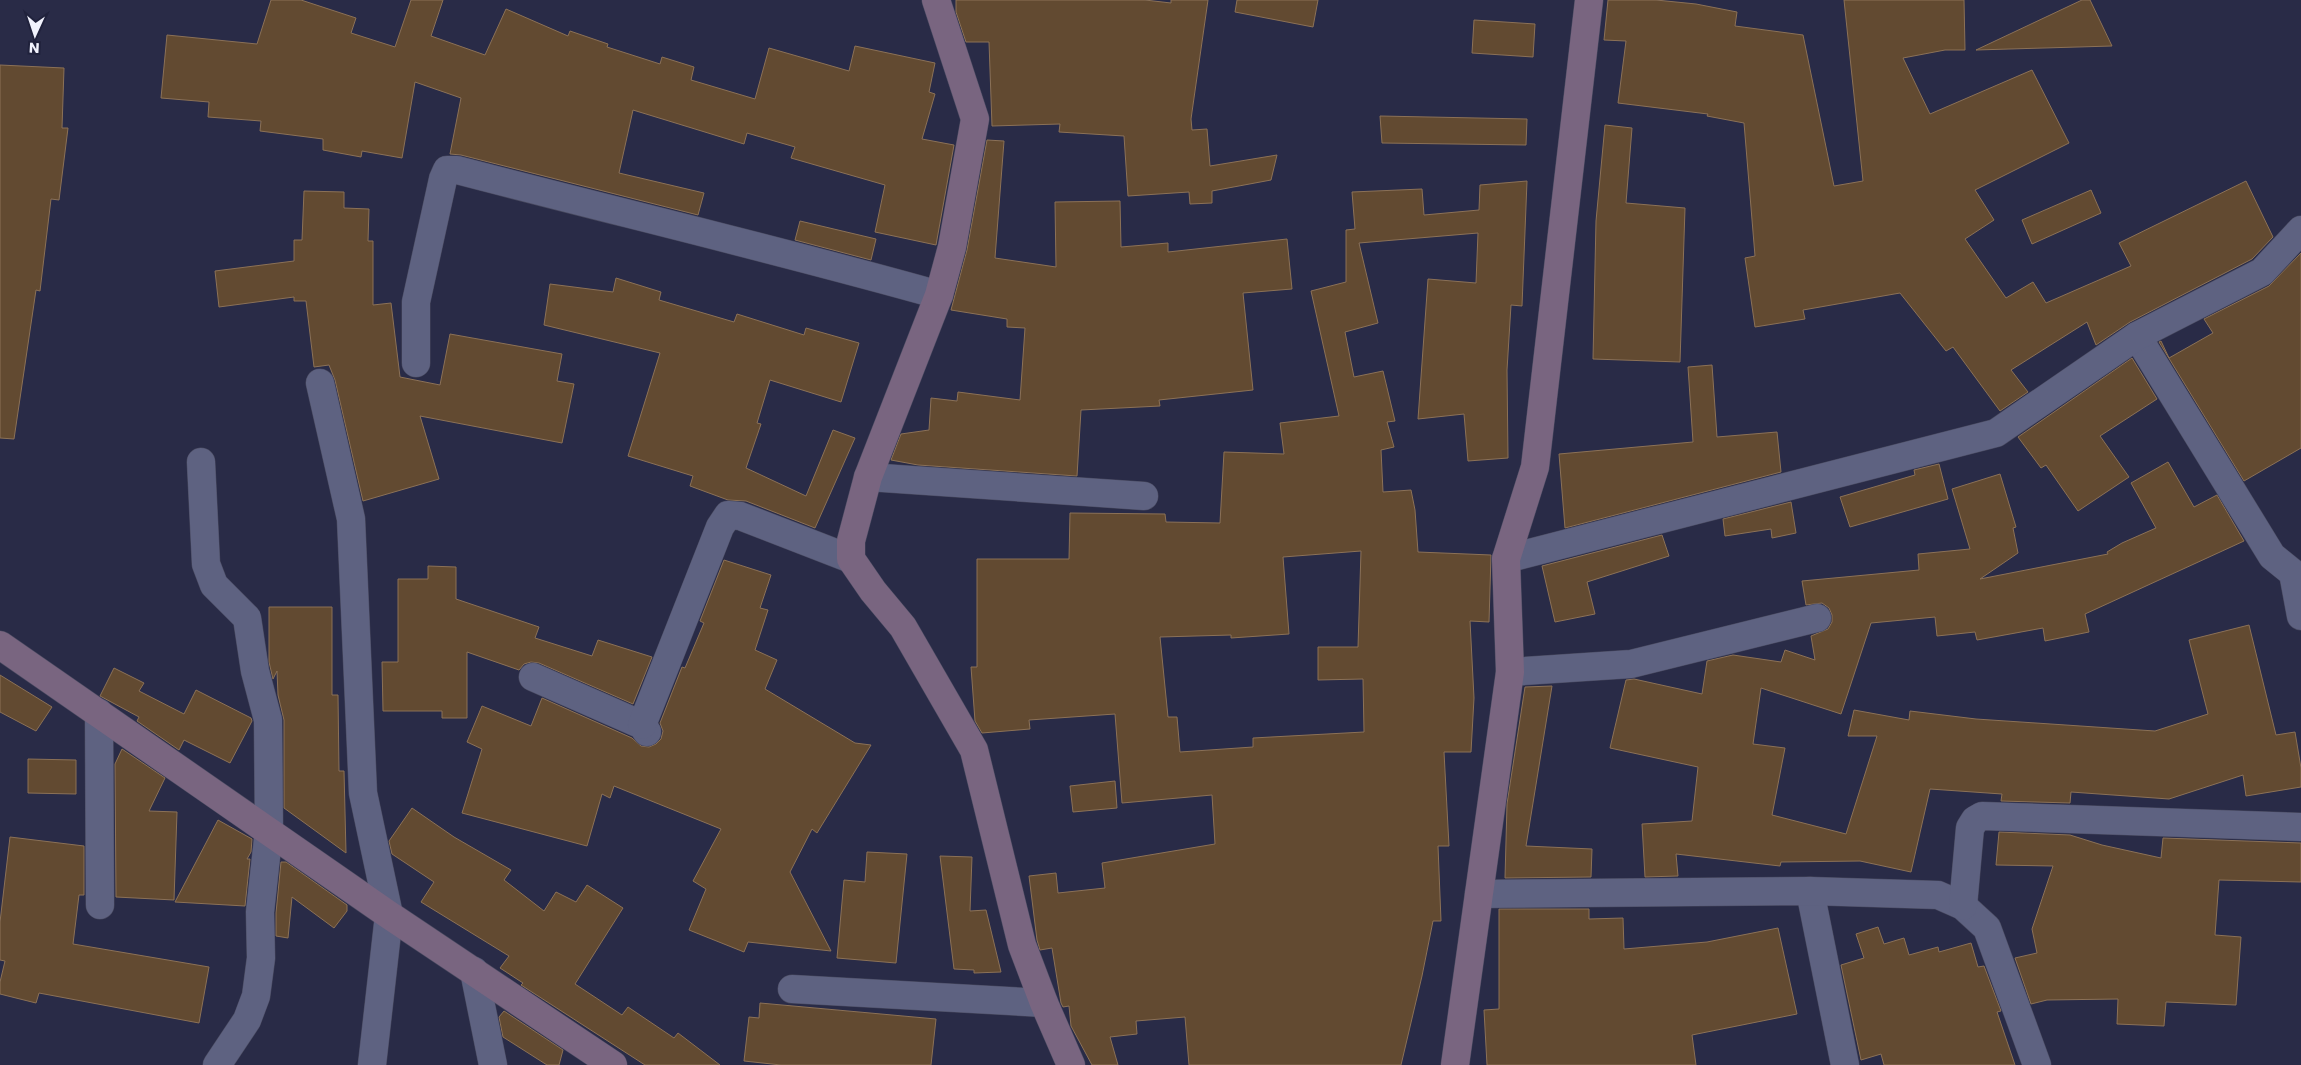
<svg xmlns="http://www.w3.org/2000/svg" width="2301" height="1065" font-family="Poppins,sans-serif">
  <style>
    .building { fill: #624a31; stroke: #8b7157; fill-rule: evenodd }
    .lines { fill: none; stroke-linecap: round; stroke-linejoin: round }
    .street-casing { stroke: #48495f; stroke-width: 29 }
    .secondary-casing { stroke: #48495f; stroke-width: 29 }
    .street { stroke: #5e6281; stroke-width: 28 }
    .secondary { stroke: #796580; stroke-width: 28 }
  </style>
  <rect width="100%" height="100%" fill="#292b47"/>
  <g class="building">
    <path d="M 271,0 L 301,0 L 356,18 L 351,33 L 395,47 L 411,0 L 443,0 L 431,36 L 485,55 L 506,9 L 568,36 L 570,31 L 608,44 L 607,47 L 660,64 L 662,57 L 694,67 L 691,80 L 755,99 L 769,48 L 849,71 L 855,46 L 935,63 L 929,92 L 935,94 L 922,139 L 954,145 L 936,245 L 875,232 L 885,185 L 791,158 L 795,147 L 747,133 L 744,144 L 633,110 L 619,173 L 704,193 L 698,215 L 461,155 L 450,154 L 461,98 L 415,82 L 402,158 L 362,151 L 361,157 L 323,150 L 323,139 L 260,131 L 261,121 L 208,117 L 209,102 L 161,98 L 167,35 L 257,44 Z"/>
    <path d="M 956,0 L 1145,0 L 1171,3 L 1171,0 L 1208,0 L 1191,119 L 1192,130 L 1207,129 L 1210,166 L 1277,155 L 1271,180 L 1212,191 L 1212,203 L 1190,204 L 1189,192 L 1128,196 L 1124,136 L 1059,132 L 1060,124 L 992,126 L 989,42 L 966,42 L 956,12 Z"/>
    <path d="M 1237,0 L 1318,0 L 1313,27 L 1235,12 Z"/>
    <path d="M 1608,0 L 1656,0 L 1696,4 L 1737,12 L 1735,26 L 1803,35 L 1834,186 L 1863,181 L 1844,0 L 1964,0 L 1965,50 L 1945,50 L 1903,58 L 1930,114 L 2032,70 L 2069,143 L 1975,190 L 1994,220 L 1965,239 L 2006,298 L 2033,282 L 2046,303 L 2131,266 L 2119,243 L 2246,181 L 2273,237 L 2252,259 L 2130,322 L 2096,345 L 2087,322 L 2011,370 L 2028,392 L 2000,411 L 1953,347 L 1946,351 L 1900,293 L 1803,310 L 1805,319 L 1755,327 L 1745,258 L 1755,256 L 1744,123 L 1707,116 L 1708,114 L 1618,103 L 1626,41 L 1604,40 Z"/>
    <path d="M 2082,0 L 2090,0 L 2112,46 L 1976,50 Z"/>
    <path d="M 1474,20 L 1535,24 L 1533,57 L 1472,53 Z"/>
    <path d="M 0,65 L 64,68 L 62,128 L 68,128 L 59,200 L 51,199 L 40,291 L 36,290 L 14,439 L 0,438 Z"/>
    <path d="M 1380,116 L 1527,119 L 1526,145 L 1382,143 Z"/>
    <path d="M 1605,125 L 1632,128 L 1626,203 L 1685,208 L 1680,362 L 1593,359 L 1596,221 Z"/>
    <path d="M 987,140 L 1004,141 L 995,258 L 1056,267 L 1055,202 L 1120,201 L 1121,247 L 1168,243 L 1168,252 L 1287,239 L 1292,289 L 1243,293 L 1253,390 L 1159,400 L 1160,406 L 1081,410 L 1077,476 L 918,465 L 891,460 L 901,434 L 929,430 L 931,398 L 957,401 L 958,392 L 1020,400 L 1025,328 L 1007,327 L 1007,319 L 951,310 L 967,250 Z"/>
    <path d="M 1527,181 L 1522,306 L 1511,305 L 1507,370 L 1508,458 L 1468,461 L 1464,414 L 1418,419 L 1428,279 L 1476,283 L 1478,233 L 1359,243 L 1378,323 L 1345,332 L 1354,377 L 1383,371 L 1395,421 L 1387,422 L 1394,447 L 1381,450 L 1383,492 L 1411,490 L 1415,510 L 1418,552 L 1491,555 L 1489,622 L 1470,621 L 1474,698 L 1471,752 L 1444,752 L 1449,846 L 1438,846 L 1441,921 L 1433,921 L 1422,976 L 1401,1065 L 1189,1065 L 1185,1017 L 1136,1021 L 1137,1034 L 1110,1037 L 1118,1065 L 1092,1065 L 1071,1026 L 1069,1006 L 1063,1007 L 1061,1003 L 1052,948 L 1040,950 L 1037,940 L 1029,876 L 1056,873 L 1058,893 L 1105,888 L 1102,863 L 1215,844 L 1212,795 L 1122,803 L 1115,714 L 1029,720 L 1030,729 L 982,733 L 975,721 L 971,667 L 977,667 L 977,559 L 1069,559 L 1070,513 L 1165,514 L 1166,522 L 1220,523 L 1224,452 L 1284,454 L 1280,423 L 1339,416 L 1311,291 L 1346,282 L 1346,230 L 1355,229 L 1352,192 L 1422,189 L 1424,215 L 1479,210 L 1480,185 ZM 1361,551 L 1358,647 L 1318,647 L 1318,680 L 1363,679 L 1364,732 L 1253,738 L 1253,747 L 1180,752 L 1177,717 L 1168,717 L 1160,637 L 1231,635 L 1231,638 L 1289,634 L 1283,557 Z"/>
    <path d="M 2091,190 L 2101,213 L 2032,244 L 2022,220 Z"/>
    <path d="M 304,191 L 344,192 L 344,208 L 369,209 L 368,241 L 373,241 L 373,305 L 391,303 L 400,377 L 440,385 L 450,334 L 562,354 L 557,381 L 574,384 L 562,443 L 420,416 L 439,479 L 363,501 L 335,380 L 329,365 L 314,367 L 306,301 L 294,301 L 294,297 L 219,307 L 215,271 L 294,261 L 294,240 L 302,240 Z"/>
    <path d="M 800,221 L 876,239 L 871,260 L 795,240 Z"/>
    <path d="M 2301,253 L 2301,448 L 2244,481 L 2159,342 L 2161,341 L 2169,358 L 2213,333 L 2204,319 L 2269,286 Z"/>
    <path d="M 616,278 L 661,292 L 659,300 L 734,322 L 737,314 L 804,335 L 806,328 L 859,343 L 841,402 L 770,380 L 757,423 L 761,424 L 746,468 L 806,496 L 833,430 L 855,438 L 815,528 L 746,501 L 728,500 L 690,486 L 693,476 L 628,456 L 660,353 L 544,325 L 550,284 L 613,292 Z"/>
    <path d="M 2132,358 L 2157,399 L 2100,436 L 2129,477 L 2078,511 L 2046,465 L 2041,468 L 2018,437 Z"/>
    <path d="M 1712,365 L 1717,437 L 1777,432 L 1781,472 L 1565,528 L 1559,454 L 1693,442 L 1688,367 Z"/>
    <path d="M 2168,462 L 2194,507 L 2217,495 L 2244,541 L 2085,614 L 2089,632 L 2045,641 L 2043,628 L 1977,640 L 1975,632 L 1937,636 L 1935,617 L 1871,623 L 1841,714 L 1761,688 L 1753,744 L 1785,748 L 1772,815 L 1846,834 L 1877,736 L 1848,736 L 1854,710 L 1909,720 L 1910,711 L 1976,719 L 2155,731 L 2208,714 L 2189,640 L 2249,625 L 2276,735 L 2295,732 L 2301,768 L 2301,787 L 2246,796 L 2243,775 L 2169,799 L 2071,792 L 2070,803 L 2001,801 L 2002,794 L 1930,789 L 1911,872 L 1860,861 L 1781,862 L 1780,866 L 1676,854 L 1678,876 L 1645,877 L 1642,824 L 1692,821 L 1698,767 L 1610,748 L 1626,680 L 1634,679 L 1702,694 L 1707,661 L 1733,655 L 1781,662 L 1785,650 L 1815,660 L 1811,636 L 1828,629 L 1832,622 L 1832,615 L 1829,608 L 1822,603 L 1806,605 L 1802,581 L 1919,570 L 1918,554 L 1970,549 L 1952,489 L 2000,474 L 2016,527 L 2013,528 L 2018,553 L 1980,579 L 2108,554 L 2107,552 L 2122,543 L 2156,528 L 2131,483 Z"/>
    <path d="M 1939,464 L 1948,499 L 1850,527 L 1840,497 L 1915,475 L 1914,470 Z"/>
    <path d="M 1791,502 L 1796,533 L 1772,538 L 1771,529 L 1725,536 L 1723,519 Z"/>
    <path d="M 1662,535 L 1669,556 L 1587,582 L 1595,614 L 1555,622 L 1542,566 Z"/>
    <path d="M 724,560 L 771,575 L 760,608 L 768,610 L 755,650 L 777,660 L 765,689 L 855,743 L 871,745 L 817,833 L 812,829 L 790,872 L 831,951 L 748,942 L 744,952 L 689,930 L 706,889 L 693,881 L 721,829 L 614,786 L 610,798 L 602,794 L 587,846 L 462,813 L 482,749 L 467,742 L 482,706 L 531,726 L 542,698 L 632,738 L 641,746 L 649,747 L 656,744 L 661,739 L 663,731 L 660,723 L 682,667 L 685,668 L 704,623 L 700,621 Z"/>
    <path d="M 428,566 L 456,567 L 456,599 L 539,627 L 535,638 L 592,656 L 598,640 L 652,657 L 633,704 L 539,663 L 531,662 L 524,664 L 519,670 L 467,652 L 467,718 L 442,718 L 442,711 L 383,711 L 382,662 L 398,662 L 398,579 L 428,579 Z"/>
    <path d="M 269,607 L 332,607 L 332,695 L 338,695 L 339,771 L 344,771 L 346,853 L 284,808 L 284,720 L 278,695 L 277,671 L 273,679 L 269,662 Z"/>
    <path d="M 114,668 L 144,683 L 139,691 L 184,714 L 196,690 L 251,718 L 252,721 L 230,763 L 184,740 L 179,750 L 137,721 L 139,717 L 100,696 Z"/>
    <path d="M 0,675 L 52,707 L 36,731 L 0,712 Z"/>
    <path d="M 1552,686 L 1526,846 L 1592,849 L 1591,877 L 1505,878 L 1507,804 L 1525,687 Z"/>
    <path d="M 122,749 L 165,778 L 149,811 L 177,812 L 174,900 L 116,897 L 115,764 Z"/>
    <path d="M 28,759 L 76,760 L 76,794 L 28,793 Z"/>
    <path d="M 1115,781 L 1117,808 L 1073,812 L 1070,786 Z"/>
    <path d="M 412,808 L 454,837 L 511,870 L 504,880 L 544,911 L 556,892 L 576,902 L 587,885 L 623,908 L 575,984 L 622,1015 L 628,1007 L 674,1038 L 678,1033 L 720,1065 L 645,1065 L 521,985 L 523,983 L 500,968 L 509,956 L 421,902 L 434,882 L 392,854 L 389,841 Z"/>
    <path d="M 218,820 L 252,839 L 251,852 L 247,859 L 250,859 L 245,906 L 175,902 Z"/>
    <path d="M 1999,832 L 2070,835 L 2102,845 L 2161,858 L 2163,838 L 2301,843 L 2301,882 L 2219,880 L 2215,935 L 2241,937 L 2236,1005 L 2166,1002 L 2164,1026 L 2117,1024 L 2118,999 L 2047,1000 L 2031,1004 L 2015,958 L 2037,953 L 2032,929 L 2053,866 L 1996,865 Z"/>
    <path d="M 10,837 L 84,846 L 84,895 L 79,895 L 73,944 L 209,967 L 199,1023 L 39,993 L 36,1003 L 0,994 L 0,982 L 5,961 L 0,960 L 0,922 Z"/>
    <path d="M 867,852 L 907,854 L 896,963 L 837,958 L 844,880 L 865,882 Z"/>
    <path d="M 940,856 L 972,857 L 970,911 L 986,910 L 1001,972 L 974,973 L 974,970 L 954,969 Z"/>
    <path d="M 281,862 L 286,862 L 347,905 L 347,911 L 334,928 L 292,897 L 288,938 L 276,936 L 276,913 Z"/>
    <path d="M 1499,909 L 1589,909 L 1589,919 L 1623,918 L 1624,949 L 1707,942 L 1778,928 L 1797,1014 L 1692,1035 L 1696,1065 L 1487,1065 L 1484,1010 L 1499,1009 Z"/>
    <path d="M 1878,927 L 1884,944 L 1904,938 L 1909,955 L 1938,947 L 1939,952 L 1971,943 L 1978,967 L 1984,966 L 2001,1011 L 1997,1012 L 2015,1065 L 1884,1065 L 1881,1054 L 1861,1060 L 1841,965 L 1864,958 L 1856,934 Z"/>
    <path d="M 760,1003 L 936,1019 L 931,1065 L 781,1065 L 744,1061 L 749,1017 L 759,1018 Z"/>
    <path d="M 504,1011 L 563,1050 L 559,1065 L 547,1065 L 503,1037 L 499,1017 Z"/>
  </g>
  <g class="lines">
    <defs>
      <g id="street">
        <path d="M 2137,336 L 2272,556 L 2293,573 L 2301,616"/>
        <path d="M 416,363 L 416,302 L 443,179 L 447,170 L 457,170 C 618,212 779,250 939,295"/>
        <path d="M 320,383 L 351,519 L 363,793 L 389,915 L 372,1065"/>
        <path d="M 201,462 L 206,564 L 214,585 L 247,618 L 255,671 L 268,720 L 269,830 L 260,912 L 261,958 L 256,996 L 247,1020 L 217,1065"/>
        <path d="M 868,477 L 1144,496"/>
        <path d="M 1506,559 L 1996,433 L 2137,336 L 2262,272 L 2301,230"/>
        <path d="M 1510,672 L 1631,664 L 1817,618"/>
        <path d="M 533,677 L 642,725 L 647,732"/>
        <path d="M 99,713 L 100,905"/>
        <path d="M 642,725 L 720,527 L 728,515 L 740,516 L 851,559"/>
        <path d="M 1810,891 L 1845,1065"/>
        <path d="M 1479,894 L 1810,891 L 1938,895 L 1963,906 L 1987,928 L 2037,1065"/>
        <path d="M 1963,906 L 1970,828 L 1975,820 L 1982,816 L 2301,827"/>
        <path d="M 474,971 L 493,1065"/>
        <path d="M 792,989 L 1044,1003"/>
      </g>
      <g id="secondary">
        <path d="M 936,0 L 975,119 L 952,247 L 939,295 L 868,477 L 851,541 L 851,559 L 873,591 L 903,627 L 974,750 L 1022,945 L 1044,1003 L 1071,1065"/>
        <path d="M 0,645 L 389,915 L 613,1065"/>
        <path d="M 1455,1065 L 1510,672 L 1506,559 L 1535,467 L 1589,0"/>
      </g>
    </defs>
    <use href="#street" class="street-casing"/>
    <use href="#secondary" class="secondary-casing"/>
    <use href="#street" class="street"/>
    <use href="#secondary" class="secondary"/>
  </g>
  <g transform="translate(35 35) rotate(183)" stroke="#20223c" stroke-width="4" paint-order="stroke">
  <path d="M0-4L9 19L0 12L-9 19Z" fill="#f1f2fd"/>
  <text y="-8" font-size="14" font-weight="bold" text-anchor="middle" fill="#f1f2fd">N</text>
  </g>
</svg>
